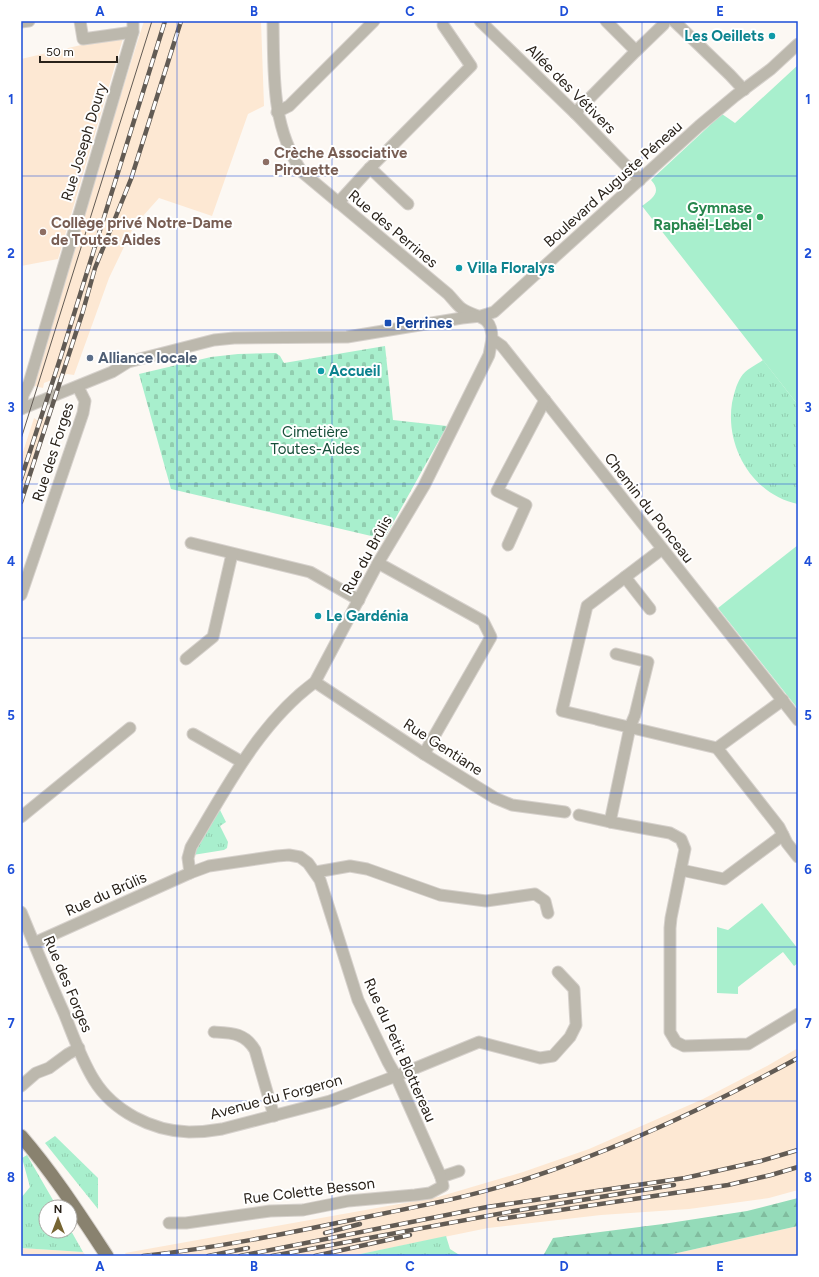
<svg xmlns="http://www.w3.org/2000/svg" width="819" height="1277" font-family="Figtree,sans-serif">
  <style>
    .built { fill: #fde8d3 }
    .grass { fill: url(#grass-tufts) }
    .forest { fill: url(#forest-firs) }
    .cemetery { fill: url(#cemetery-stones) }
    .park { fill: #a8efcd }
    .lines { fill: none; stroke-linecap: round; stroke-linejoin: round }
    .minor-casing { stroke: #d6d1cc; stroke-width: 13 }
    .major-casing { stroke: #d6d1cc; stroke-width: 15 }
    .minor { stroke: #bcb8ad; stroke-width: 11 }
    .major { stroke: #89826f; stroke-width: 13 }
    .tram { stroke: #625b54; stroke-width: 1 }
    .rail-casing { stroke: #625b54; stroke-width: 4.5 }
    .rail { stroke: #fff; stroke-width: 3; stroke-dasharray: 9; stroke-linecap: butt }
    .grid { fill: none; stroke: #1d4ed8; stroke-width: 1; stroke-opacity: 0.55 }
    .culture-dot { fill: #0f9aa8; stroke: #fff; stroke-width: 1.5 }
    .education-dot { fill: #8d6e63; stroke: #fff; stroke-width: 1.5 }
    .leisure-dot { fill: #2e9e5b; stroke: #fff; stroke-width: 1.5 }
    .transit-dot { fill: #1a4fb4; stroke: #fff; stroke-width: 1.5 }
    .service-dot { fill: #5c6f8a; stroke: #fff; stroke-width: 1.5 }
    .labels { text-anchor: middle; stroke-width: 4; stroke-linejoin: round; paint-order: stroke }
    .culture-label { font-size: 15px; font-weight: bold; fill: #0d838f; stroke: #fff; text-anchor: start }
    .street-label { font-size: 15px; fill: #29221a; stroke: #fff }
    .education-label { font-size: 15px; font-weight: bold; fill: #785e54; stroke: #fff; text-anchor: start }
    .leisure-label { font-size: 15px; font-weight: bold; fill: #27864d; stroke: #fff; text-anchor: end }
    .transit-label { font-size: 15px; font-weight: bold; fill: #164399; stroke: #fff; text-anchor: start }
    .service-label { font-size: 15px; font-weight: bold; fill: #4e5e75; stroke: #fff; text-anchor: start }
    .park-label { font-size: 15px; fill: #174f39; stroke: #fff }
    .neatline { fill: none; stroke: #1d4ed8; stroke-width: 1.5 }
    .grid-label { font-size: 13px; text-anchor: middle; font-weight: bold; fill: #1d4ed8 }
  </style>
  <defs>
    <pattern id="grass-tufts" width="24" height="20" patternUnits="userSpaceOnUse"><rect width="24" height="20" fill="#a8efcd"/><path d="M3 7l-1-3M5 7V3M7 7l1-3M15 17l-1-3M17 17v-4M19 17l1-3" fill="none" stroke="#91cdaf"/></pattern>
    <pattern id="forest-firs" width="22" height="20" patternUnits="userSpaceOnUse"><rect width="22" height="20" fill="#94dbb9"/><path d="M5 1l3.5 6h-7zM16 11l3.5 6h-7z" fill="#80bc9e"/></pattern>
    <pattern id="cemetery-stones" width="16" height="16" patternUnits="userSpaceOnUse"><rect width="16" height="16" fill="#a8efcd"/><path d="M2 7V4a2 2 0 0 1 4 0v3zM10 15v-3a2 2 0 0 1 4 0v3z" fill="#91cdaf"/></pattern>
  </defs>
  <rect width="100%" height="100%" fill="#fcf8f3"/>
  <g class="built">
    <path d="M 144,21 L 261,21 L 264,106 L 248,114 L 212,216 L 159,198 L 134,226 L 109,278 L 74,375 L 67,374 L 44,383 L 43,388 L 30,385 Z"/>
    <path d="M 124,35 L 58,259 L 21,266 L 21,59 Z"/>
    <path d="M 51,415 L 21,511 L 21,458 L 34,418 L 37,420 Z"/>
    <path d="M 798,1048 L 798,1190 L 769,1198 L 689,1209 L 601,1215 L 488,1228 L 351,1256 L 127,1256 L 125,1253 L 438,1197 L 523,1172 L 589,1149 L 703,1099 L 767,1066 Z"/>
    <path d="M 798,1226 L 798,1256 L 664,1256 Z"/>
    <path d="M 21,1248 L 83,1252 L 86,1256 L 21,1256 Z"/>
  </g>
  <g class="grass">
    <path d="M 763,360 L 798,405 L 798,504 C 753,495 725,447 732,403 C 734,394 736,385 741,377 C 745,370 756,365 763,360 Z"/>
    <path d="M 220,810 L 226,822 L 220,826 L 228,842 L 227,848 L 224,850 L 193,855 Z"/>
    <path d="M 55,1136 L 98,1178 L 98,1209 L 45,1143 Z"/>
    <path d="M 27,1155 L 57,1207 L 46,1207 L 46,1231 L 70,1231 L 70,1229 L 83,1252 L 21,1248 L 21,1198 L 30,1187 L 22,1158 Z"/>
    <path d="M 446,1236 L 450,1249 L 461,1256 L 351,1256 Z"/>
  </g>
  <path class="forest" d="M 798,1198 L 798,1226 L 664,1256 L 543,1256 L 553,1238 L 663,1224 L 747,1211 Z"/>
  <path class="cemetery" d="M 385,346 L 393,420 L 447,426 L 384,539 L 171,489 L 139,374 L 211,357 L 238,354 L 276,353 L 280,356 L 284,363 Z"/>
  <g class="park">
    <path d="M 798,65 L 798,405 L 642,206 C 653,198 662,192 651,180 L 722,114 L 735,123 Z"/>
    <path d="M 798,545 L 798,709 L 718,608 Z"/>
    <path d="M 762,903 L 798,949 L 798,963 L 794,966 L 783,952 L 738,987 L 738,994 L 717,993 L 717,927 L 728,930 Z"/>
  </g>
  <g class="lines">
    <defs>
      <g id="minor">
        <path d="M 80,21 L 83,39 L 133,32"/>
        <path d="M 273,21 C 274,74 271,126 302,172 L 448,294 C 452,298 456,304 461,308 C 476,319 492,313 492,339 L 502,346 L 798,720"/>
        <path d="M 480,21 L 575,113 L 640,180"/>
        <path d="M 606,21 L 636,51"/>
        <path d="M 674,21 L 730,75 L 744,90"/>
        <path d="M 21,22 L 29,21"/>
        <path d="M 277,112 L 289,106 L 374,21"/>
        <path d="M 575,113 L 636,51 L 664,24"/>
        <path d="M 370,168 L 408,204"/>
        <path d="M 338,203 L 370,168 L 471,66 L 443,25"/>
        <path d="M 21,409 L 112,372 L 128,362 L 214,340 L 234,338 L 347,337 L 462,318 L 481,316 L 494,312 L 699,126 L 735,96 L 771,69 L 798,44"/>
        <path d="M 21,409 L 23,395 L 29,383 L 133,32 L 133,21"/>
        <path d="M 191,543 L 310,572 L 359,600"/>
        <path d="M 508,545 L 526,505 L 497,491 L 545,400"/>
        <path d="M 378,563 L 483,621 L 491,637 L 424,754"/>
        <path d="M 625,577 L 650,609"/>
        <path d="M 21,595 L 83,413 L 85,401 L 78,387"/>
        <path d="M 186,659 L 213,637 L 232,554"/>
        <path d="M 315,682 L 424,754 L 495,798 L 512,805 L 565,812"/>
        <path d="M 596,719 L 562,711 L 587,606 L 662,549"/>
        <path d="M 599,720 L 717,748 L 783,700"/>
        <path d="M 193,734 L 242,762"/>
        <path d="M 717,748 L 779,827 L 787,843 L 798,857"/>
        <path d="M 579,815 L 610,822 L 670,833 L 681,839 L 685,849 L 671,918 L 670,928 L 670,1032 L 676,1042 L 684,1046 L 748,1044 L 798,1014"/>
        <path d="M 21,817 L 130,728"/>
        <path d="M 610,822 L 630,727 L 635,715 L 648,662 L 616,654"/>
        <path d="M 681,870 L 724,879 L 783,835"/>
        <path d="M 316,872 L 350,866 L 367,869 L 440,895 L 486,901 L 535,894 L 545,901 L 548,913"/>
        <path d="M 190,873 L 209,866 L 277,856 L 289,855 L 300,857 L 308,863 L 320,880 L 358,1000 L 388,1062 L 396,1076 L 441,1177 L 459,1171"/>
        <path d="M 21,912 C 35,946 49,980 64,1013 C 73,1035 81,1059 94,1080 C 113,1111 152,1131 189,1132 C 200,1132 211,1131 222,1129 L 330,1101 L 396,1076 L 479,1042 L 540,1058 L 553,1056 L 570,1037 L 576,1025 L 574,989 L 558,972"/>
        <path d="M 34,943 L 190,873 L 188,858 L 191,847 C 226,789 259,723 315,682 L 378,563 L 424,486 L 489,355 L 492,339"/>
        <path d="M 214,1032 C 232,1033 245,1033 255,1050 L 274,1116"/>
        <path d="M 21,1086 L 36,1073 L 49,1068 L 68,1054 L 79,1048"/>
        <path d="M 169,1223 L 186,1223 L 270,1211 L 303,1210 L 348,1201 L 415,1195 L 430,1193 L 443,1186 L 441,1177"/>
      </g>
      <path id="major" d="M 21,1136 C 53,1173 80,1215 107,1256"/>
    </defs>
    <use href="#minor" class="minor-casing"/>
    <use href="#major" class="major-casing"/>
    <use href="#minor" class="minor"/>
    <use href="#major" class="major"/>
    <path class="tram" d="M 21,439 L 152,21"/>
    <defs>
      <g id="rail">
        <path d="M 21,479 L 61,356 L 165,21"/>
        <path d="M 21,502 L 83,311 L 95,268 L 131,179 L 181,21"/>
        <path d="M 499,1219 L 728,1185 L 771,1175 L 798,1167"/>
        <path d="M 325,1233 L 360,1224"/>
        <path d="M 143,1256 C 217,1248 289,1233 361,1218 C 416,1207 470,1197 523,1180 C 619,1149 710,1106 798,1058"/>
        <path d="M 208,1256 L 248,1248"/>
        <path d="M 240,1256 L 487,1207 L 685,1178 L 761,1161 L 798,1150"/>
        <path d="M 272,1256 L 514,1211 L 674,1185"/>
        <path d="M 315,1256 L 410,1235"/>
      </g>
    </defs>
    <use href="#rail" class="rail-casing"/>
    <use href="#rail" class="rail"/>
  </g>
  <path class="grid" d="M 177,21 L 177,1256M 332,21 L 332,1256M 487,21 L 487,1256M 642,21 L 642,1256M 21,176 L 798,176M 21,330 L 798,330M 21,484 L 798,484M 21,638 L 798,638M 21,793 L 798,793M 21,947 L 798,947M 21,1101 L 798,1101"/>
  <g class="culture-dot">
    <circle cx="772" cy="36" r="4"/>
    <circle cx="459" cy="268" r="4"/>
    <circle cx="321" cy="371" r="4"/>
    <circle cx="318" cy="616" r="4"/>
  </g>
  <g class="education-dot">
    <circle cx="266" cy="162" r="4"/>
    <circle cx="43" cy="232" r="4"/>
  </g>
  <circle class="leisure-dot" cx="760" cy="217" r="4"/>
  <rect class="transit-dot" x="384" y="319" width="8" height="8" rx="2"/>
  <circle class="service-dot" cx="90" cy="358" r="4"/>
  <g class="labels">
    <g class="culture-label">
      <text x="764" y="41" text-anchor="end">Les Oeillets</text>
      <text x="467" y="273">Villa Floralys</text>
      <text x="329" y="376">Accueil</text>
      <text x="326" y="621">Le Gardénia</text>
    </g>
    <g class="street-label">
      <text transform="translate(571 89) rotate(45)" y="5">Allée des Vétivers</text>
      <text transform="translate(84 142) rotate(-73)" y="5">Rue Joseph Doury</text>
      <text transform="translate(613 184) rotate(-42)" y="5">Boulevard Auguste Péneau</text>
      <text transform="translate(393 229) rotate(40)" y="5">Rue des Perrines</text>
      <text transform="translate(53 452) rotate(-72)" y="5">Rue des Forges</text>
      <text transform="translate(649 508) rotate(52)" y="5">Chemin du Ponceau</text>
      <text transform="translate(367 555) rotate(-61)" y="5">Rue du Brûlis</text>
      <text transform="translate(443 747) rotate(33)" y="5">Rue Gentiane</text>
      <text transform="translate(106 894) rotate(-24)" y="5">Rue du Brûlis</text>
      <text transform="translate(68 984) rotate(67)" y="5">Rue des Forges</text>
      <text transform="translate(400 1050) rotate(66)" y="5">Rue du Petit Blottereau</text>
      <text transform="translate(276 1097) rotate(-15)" y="5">Avenue du Forgeron</text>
      <text transform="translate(309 1191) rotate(-7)" y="5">Rue Colette Besson</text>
    </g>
    <g class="education-label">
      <text x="274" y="158">Crèche Associative<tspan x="274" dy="17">Pirouette</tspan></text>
      <text x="51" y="228">Collège privé Notre-Dame<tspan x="51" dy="17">de Toutes Aides</tspan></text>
    </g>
    <g class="leisure-label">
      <text x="752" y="213">Gymnase<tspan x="752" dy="17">Raphaël-Lebel</tspan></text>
    </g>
    <g class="transit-label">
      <text x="396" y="328">Perrines</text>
    </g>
    <g class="service-label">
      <text x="98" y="363">Alliance locale</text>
    </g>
    <g class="park-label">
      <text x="315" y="437">Cimetière<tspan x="315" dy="17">Toutes-Aides</tspan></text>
    </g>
  </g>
  <rect width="819" height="1277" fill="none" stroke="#ffffff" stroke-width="44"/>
  <g transform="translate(58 1219)"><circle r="19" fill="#ffffff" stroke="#a9a7a3"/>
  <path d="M0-3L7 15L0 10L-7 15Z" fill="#766533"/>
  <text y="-6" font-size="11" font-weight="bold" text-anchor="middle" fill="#29221a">N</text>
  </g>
  <path d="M40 56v6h77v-6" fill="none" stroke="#29221a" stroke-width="2"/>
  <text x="46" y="56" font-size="12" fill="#29221a" stroke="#ffffff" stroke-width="3" paint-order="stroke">50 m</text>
  <rect x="22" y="22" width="775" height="1233" class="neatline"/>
  <g class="grid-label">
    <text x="100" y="16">A</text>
    <text x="254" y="16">B</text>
    <text x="410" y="16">C</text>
    <text x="564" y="16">D</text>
    <text x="720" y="16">E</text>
    <text x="11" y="104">1</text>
    <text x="808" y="104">1</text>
    <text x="11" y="258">2</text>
    <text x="808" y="258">2</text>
    <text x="11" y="412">3</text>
    <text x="808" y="412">3</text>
    <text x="11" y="566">4</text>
    <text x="808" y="566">4</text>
    <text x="11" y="720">5</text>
    <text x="808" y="720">5</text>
    <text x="11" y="874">6</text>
    <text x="808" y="874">6</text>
    <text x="11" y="1028">7</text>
    <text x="808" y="1028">7</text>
    <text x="11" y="1182">8</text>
    <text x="808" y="1182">8</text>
    <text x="100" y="1271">A</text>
    <text x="254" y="1271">B</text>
    <text x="410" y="1271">C</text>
    <text x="564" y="1271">D</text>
    <text x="720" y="1271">E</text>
  </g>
</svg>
